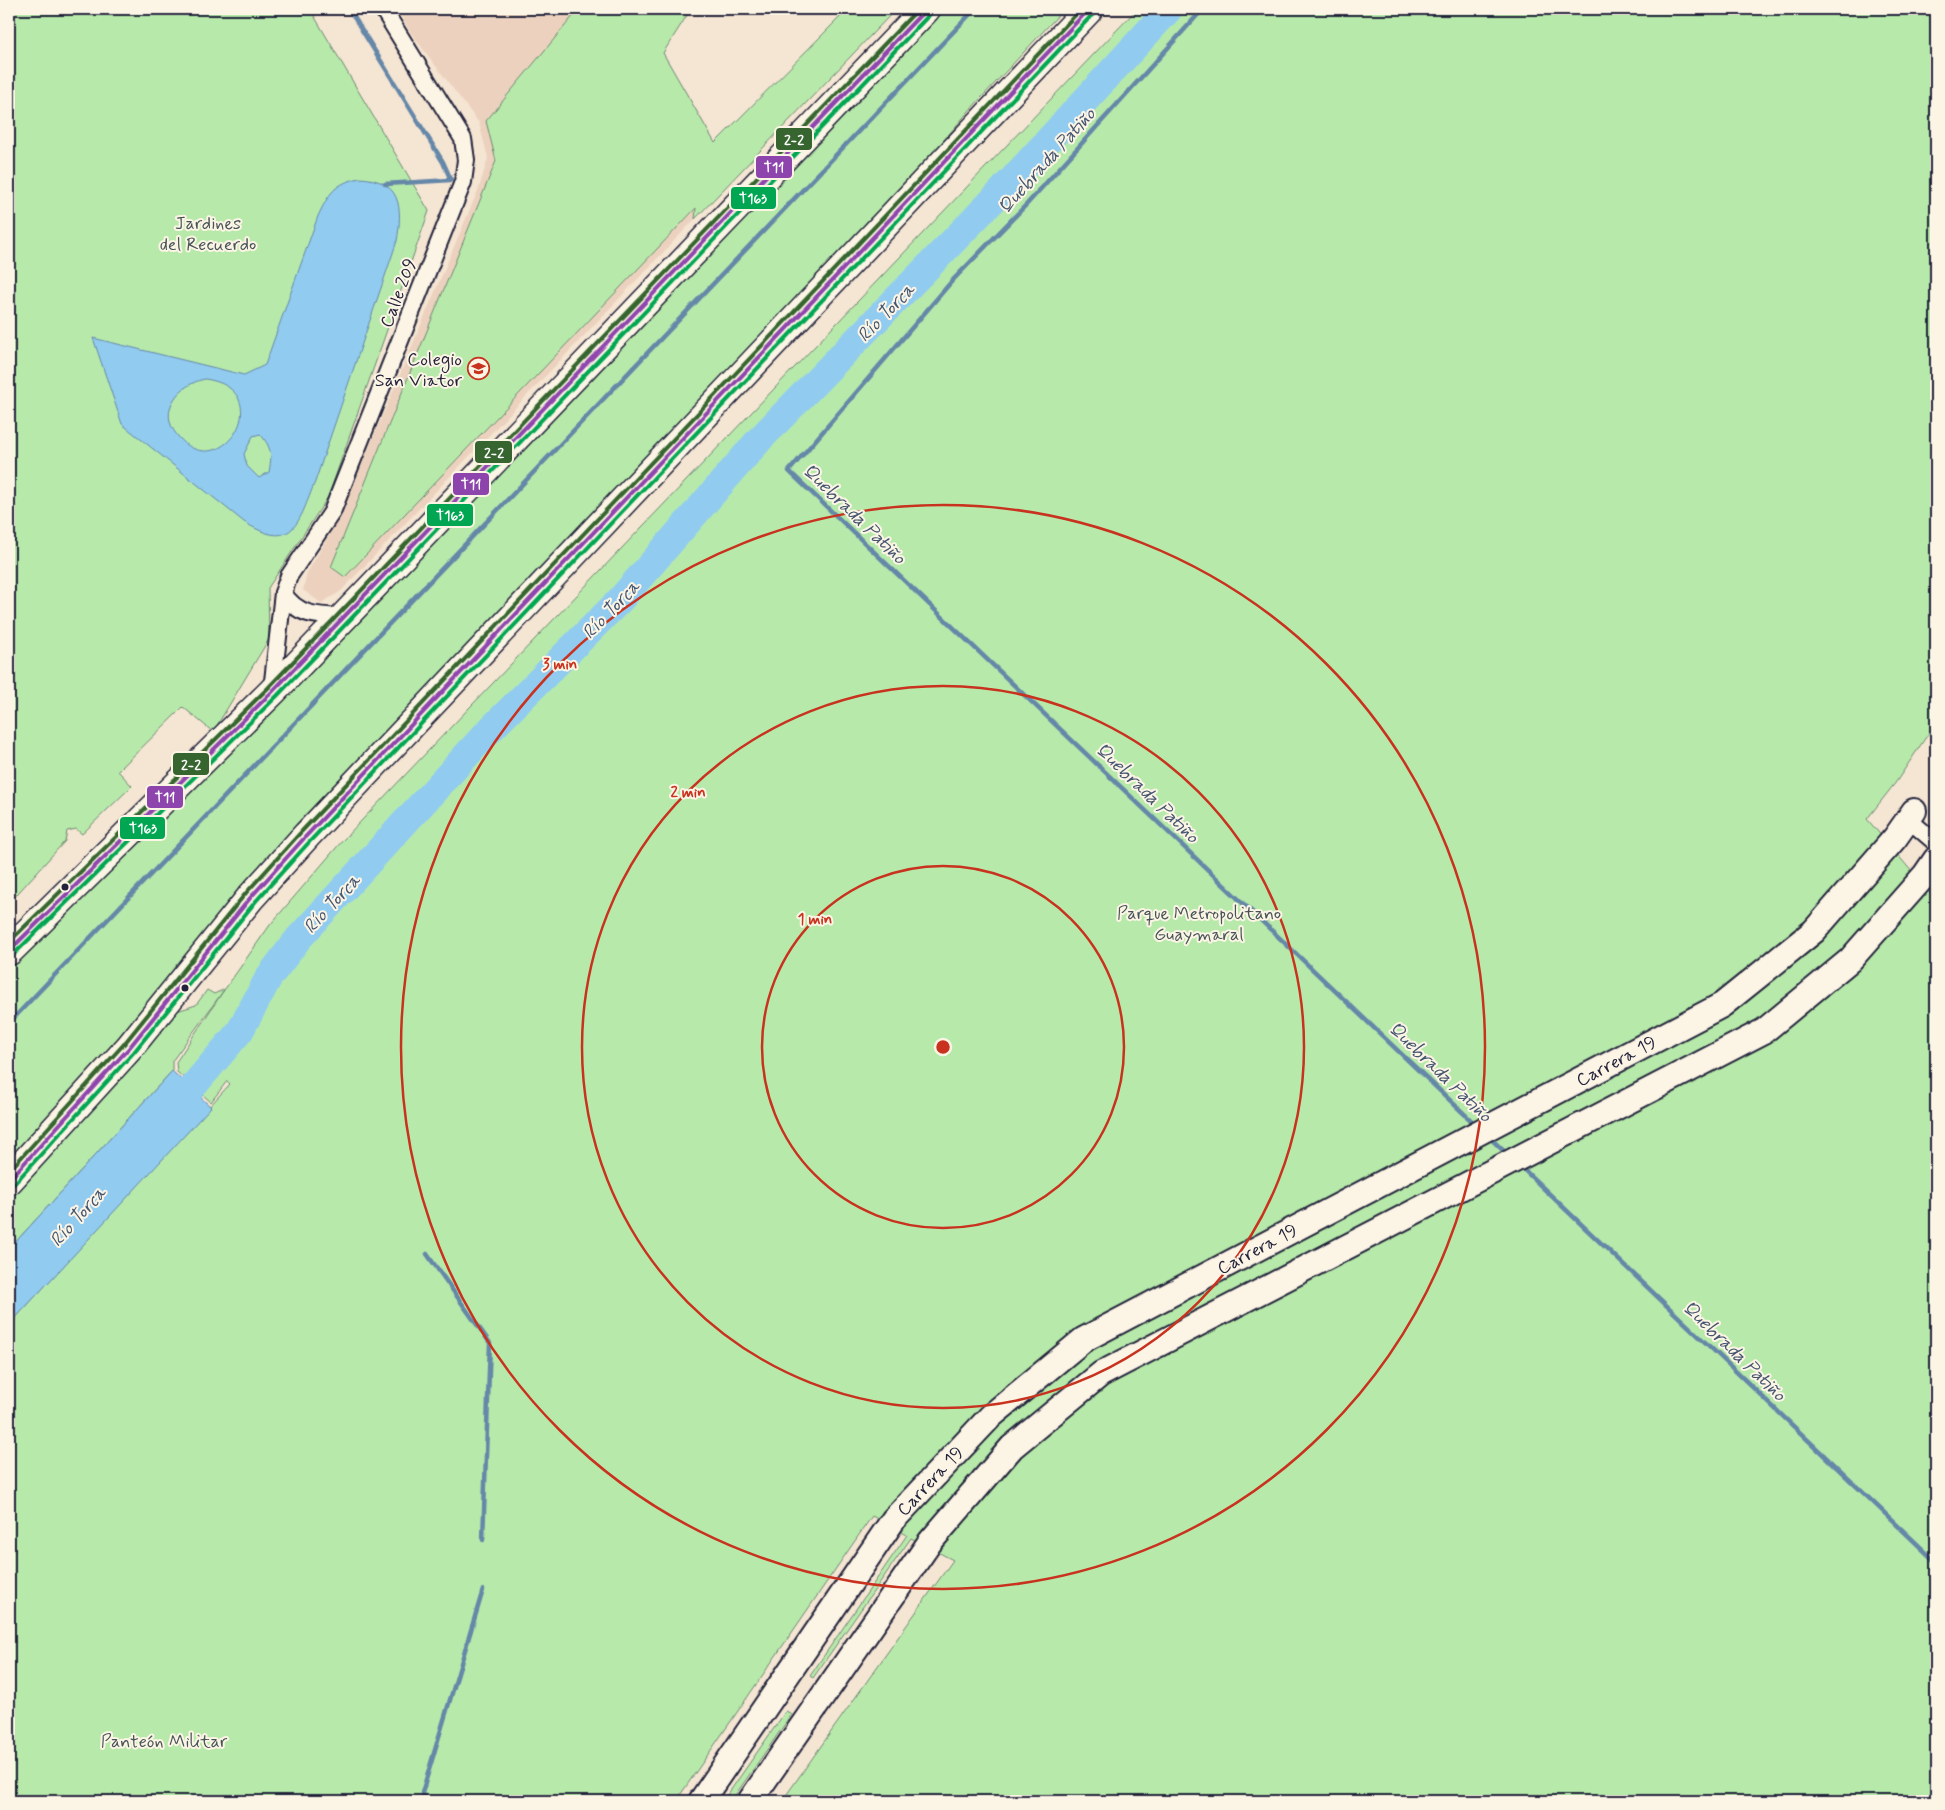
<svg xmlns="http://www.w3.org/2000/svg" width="1945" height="1810" font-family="Mynerve,sans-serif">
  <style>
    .built { fill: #ecd2be }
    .green { fill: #b7eaaa; stroke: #6c8672 }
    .water { fill: #91cbf0; stroke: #6587a8; fill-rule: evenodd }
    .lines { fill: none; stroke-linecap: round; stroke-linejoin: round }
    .stream { stroke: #6587a8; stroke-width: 4.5 }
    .river { stroke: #91cbf0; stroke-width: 28 }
    .minor-casing { stroke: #22223b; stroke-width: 20 }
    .secondary-casing { stroke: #22223b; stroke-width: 28 }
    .trunk-casing { stroke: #22223b; stroke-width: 31 }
    .minor { stroke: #fcf5e5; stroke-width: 16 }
    .secondary { stroke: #fcf5e5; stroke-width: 24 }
    .trunk { stroke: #fcf5e5; stroke-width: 28 }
    .bus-1-casing { stroke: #fcf5e5; stroke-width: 8 }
    .bus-2-casing { stroke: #fcf5e5; stroke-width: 8 }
    .bus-3-casing { stroke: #fcf5e5; stroke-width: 8 }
    .bus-1 { stroke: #8e44ad; stroke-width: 4 }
    .bus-2 { stroke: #00a651; stroke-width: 4 }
    .bus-3 { stroke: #36652f; stroke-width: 4 }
    .ring { fill: none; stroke: #c8321e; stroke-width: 2.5 }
    .bus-dot { fill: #22223b; stroke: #fcf5e5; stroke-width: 2 }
    .labels { text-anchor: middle; stroke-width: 4; stroke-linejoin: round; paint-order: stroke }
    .park-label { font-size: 18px; fill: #475457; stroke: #fcf5e5 }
    .street-label { font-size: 18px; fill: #22223b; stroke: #fcf5e5 }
    .poi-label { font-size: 18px; fill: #22223b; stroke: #fcf5e5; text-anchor: end }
    .water-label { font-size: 19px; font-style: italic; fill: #435571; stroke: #fcf5e5 }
    .centre { fill: #c8321e; stroke: #fcf5e5; stroke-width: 2.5 }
    .ring-label { font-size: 15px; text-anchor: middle; font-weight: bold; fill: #c8321e; stroke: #fcf5e5; stroke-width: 4; stroke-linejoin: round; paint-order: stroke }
    .line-badge { stroke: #fcf5e5; stroke-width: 2 }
    .badge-label { font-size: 14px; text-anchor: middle; font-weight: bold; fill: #fff }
  </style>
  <rect width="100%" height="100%" fill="#f5e5d3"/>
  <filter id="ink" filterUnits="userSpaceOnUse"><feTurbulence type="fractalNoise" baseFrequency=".02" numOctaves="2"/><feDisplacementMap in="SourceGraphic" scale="10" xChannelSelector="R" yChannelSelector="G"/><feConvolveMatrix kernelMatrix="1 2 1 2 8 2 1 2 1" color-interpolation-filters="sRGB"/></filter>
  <g filter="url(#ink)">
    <path class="built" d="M 397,9 L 691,9 L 663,53 L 719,150 L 701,174 L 695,219 L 340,592 L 321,603 L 303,590 L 307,573 L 339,518 L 479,188 L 488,158 L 479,123 L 410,32 Z"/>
    <g class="green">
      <path d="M 9,9 L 310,9 L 429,211 L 328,497 L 268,588 L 269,639 L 213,732 L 183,707 L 118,771 L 132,786 L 82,834 L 76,829 L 67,831 L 65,841 L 9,903 Z"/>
      <path d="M 579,9 L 691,9 L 663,53 L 715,143 L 848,9 L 896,9 L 695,219 L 696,208 L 345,577 L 331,567 L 496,161 L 486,121 Z"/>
      <path d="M 946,9 L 1064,9 L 969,111 L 875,220 L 144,1008 L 75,1089 L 9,1161 L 9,970 Z"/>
      <path d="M 1137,9 L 1936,9 L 1936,722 L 1896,782 L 1867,819 L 1936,900 L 1936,1801 L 782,1801 L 953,1560 L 911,1538 L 813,1678 L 810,1676 L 907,1535 L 872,1516 L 676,1801 L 9,1801 L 9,1325 L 230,1084 L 227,1081 L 211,1102 L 177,1072 L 176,1062 L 224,990 L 172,1061 L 172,1071 L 9,1249 L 9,1197 L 177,1011 L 196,1005 L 207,990 L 214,994 L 225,989 L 270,925 L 343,840 Z"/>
      <path d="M 786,1711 L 792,1714 L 731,1801 L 723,1801 Z"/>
    </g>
    <g class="water">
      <path d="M 360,178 C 401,180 403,207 397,241 L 315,482 C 298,523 294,553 244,522 L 122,424 L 93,338 L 244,375 L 265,365 L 318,216 C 329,193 335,183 360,178 ZM 205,379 C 282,390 220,489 177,435 C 157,411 179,384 205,379 ZM 260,434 C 272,448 272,455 269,472 L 259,478 L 247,466 L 244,454 L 253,436 Z"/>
      <path d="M 172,1071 L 211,1107 L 9,1325 L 9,1249 Z"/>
    </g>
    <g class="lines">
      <g class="stream">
        <path d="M 349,9 L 443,162 L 451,180 L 385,184"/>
        <path d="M 1203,9 L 1027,204 L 952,281 L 789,471 L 1477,1126"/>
        <path d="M 9,1023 L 975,9"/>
        <path d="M 1488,1136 L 1508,1155"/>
        <path d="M 1519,1165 L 1936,1562"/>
        <path d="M 427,1254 L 490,1343 L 483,1540"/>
        <path d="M 425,1801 L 422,1793 L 483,1590"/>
      </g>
      <path class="river" d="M 167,1117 L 240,1031 L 269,977 L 298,939 L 485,735 L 620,600 L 760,439 L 1000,193 L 1169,9"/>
      <defs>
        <g id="minor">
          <path d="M 283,593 C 297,616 318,616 343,617"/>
          <path d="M 272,690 L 283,593 L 289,576 L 332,512 L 463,182 L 466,160 L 463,139 L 383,9"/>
          <path d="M 1908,819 L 1936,843"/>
        </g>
        <g id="secondary">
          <path d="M 701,1801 L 894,1519 L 991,1416 L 1083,1340 L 1722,1005 L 1814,931 L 1895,838 L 1914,811"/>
          <path d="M 750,1801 L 930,1542 L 1012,1447 L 1101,1374 L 1764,1031 L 1850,960 L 1925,875 L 1936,859"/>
        </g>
        <g id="trunk">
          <path d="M 9,951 L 272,692 L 926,9"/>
          <path d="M 9,1180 L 129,1048 L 251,897 L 307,835 L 1089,9"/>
        </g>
      </defs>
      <use href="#minor" class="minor-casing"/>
      <use href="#secondary" class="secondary-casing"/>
      <use href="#trunk" class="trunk-casing"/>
      <use href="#minor" class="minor"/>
      <use href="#secondary" class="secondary"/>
      <use href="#trunk" class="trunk"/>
      <defs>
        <g id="bus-1">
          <path d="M 9,951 L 272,692 L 926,9"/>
          <path d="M 9,1180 L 129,1048 L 251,897 L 307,835 L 1089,9"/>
        </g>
        <g id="bus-2">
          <path d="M 13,955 L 277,696 L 931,13"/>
          <path d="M 14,1184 L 134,1052 L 256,901 L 312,839 L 1094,13"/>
        </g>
        <g id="bus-3">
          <path d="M 9,942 L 268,688 L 918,9"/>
          <path d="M 9,1171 L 124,1044 L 246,893 L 302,831 L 1081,9"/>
        </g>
      </defs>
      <use href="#bus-1" class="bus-1-casing"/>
      <use href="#bus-2" class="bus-2-casing"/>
      <use href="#bus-3" class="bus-3-casing"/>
      <use href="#bus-1" class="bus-1"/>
      <use href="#bus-2" class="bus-2"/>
      <use href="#bus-3" class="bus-3"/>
    </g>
  </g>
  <g class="ring">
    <circle cx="943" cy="1047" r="181"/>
    <circle cx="943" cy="1047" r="361"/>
    <circle cx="943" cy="1047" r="542"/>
  </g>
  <defs>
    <symbol id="school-ring" viewBox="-11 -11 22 22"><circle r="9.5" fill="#fcf5e5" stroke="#c8321e" stroke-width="1.5"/><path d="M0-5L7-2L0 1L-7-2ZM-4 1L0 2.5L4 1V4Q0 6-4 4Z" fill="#c8321e"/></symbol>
  </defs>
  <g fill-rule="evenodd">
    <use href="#school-ring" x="466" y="356" width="25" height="25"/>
  </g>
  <g class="bus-dot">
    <circle cx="65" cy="887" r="4.5"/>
    <circle cx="185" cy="988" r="4.5"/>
  </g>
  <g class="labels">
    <g class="park-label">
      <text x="208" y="229">Jardines<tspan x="208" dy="21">del Recuerdo</tspan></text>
      <text x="1199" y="919">Parque Metropolitano<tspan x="1199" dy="21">Guaymaral</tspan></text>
      <text x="164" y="1747">Panteón Militar</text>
    </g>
    <g class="street-label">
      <text transform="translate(398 293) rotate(-69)" y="6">Calle 209</text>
      <text transform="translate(1616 1061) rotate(-28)" y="6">Carrera 19</text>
      <text transform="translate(1257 1249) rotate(-28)" y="6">Carrera 19</text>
      <text transform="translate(930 1481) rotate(-47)" y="6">Carrera 19</text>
    </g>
    <g class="poi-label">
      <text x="462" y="365">Colegio<tspan x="462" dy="21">San Viator</tspan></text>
    </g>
    <g class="water-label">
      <text transform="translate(1046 160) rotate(-48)" y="7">Quebrada Patiño</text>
      <text transform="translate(885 312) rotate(-46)" y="7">Río Torca</text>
      <text transform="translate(855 513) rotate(44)" y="7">Quebrada Patiño</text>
      <text transform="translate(610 609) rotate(-46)" y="7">Río Torca</text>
      <text transform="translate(1148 792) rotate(44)" y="7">Quebrada Patiño</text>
      <text transform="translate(331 903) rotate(-47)" y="7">Río Torca</text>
      <text transform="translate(1441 1071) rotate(44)" y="7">Quebrada Patiño</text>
      <text transform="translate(77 1216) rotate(-48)" y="7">Río Torca</text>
      <text transform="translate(1735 1350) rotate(44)" y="7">Quebrada Patiño</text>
    </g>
  </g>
  <circle cx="943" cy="1047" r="8" class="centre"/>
  <g class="ring-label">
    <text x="560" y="669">3 min</text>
    <text x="688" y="797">2 min</text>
    <text x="815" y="924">1 min</text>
  </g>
  <g class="line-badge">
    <rect x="775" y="127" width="38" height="24" rx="5" fill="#36652f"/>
    <rect x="755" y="155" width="38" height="24" rx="5" fill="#8e44ad"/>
    <rect x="730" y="186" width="47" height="24" rx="5" fill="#00a651"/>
    <rect x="474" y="440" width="39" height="24" rx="5" fill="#36652f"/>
    <rect x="452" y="472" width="38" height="24" rx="5" fill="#8e44ad"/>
    <rect x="426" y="503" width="48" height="24" rx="5" fill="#00a651"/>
    <rect x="172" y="752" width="38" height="24" rx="5" fill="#36652f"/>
    <rect x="146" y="785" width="38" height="24" rx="5" fill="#8e44ad"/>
    <rect x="119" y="816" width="47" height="24" rx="5" fill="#00a651"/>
  </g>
  <g class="badge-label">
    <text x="794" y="144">2-2</text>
    <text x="774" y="172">T11</text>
    <text x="753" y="203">T163</text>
    <text x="494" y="457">2-2</text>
    <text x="471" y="489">T11</text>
    <text x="450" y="520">T163</text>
    <text x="191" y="769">2-2</text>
    <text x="165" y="802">T11</text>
    <text x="143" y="833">T163</text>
  </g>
  <rect width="1945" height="1810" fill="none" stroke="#fcf5e5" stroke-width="30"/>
  <rect x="15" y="15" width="1915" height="1780" fill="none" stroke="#22223b" stroke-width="2" filter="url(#ink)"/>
</svg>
